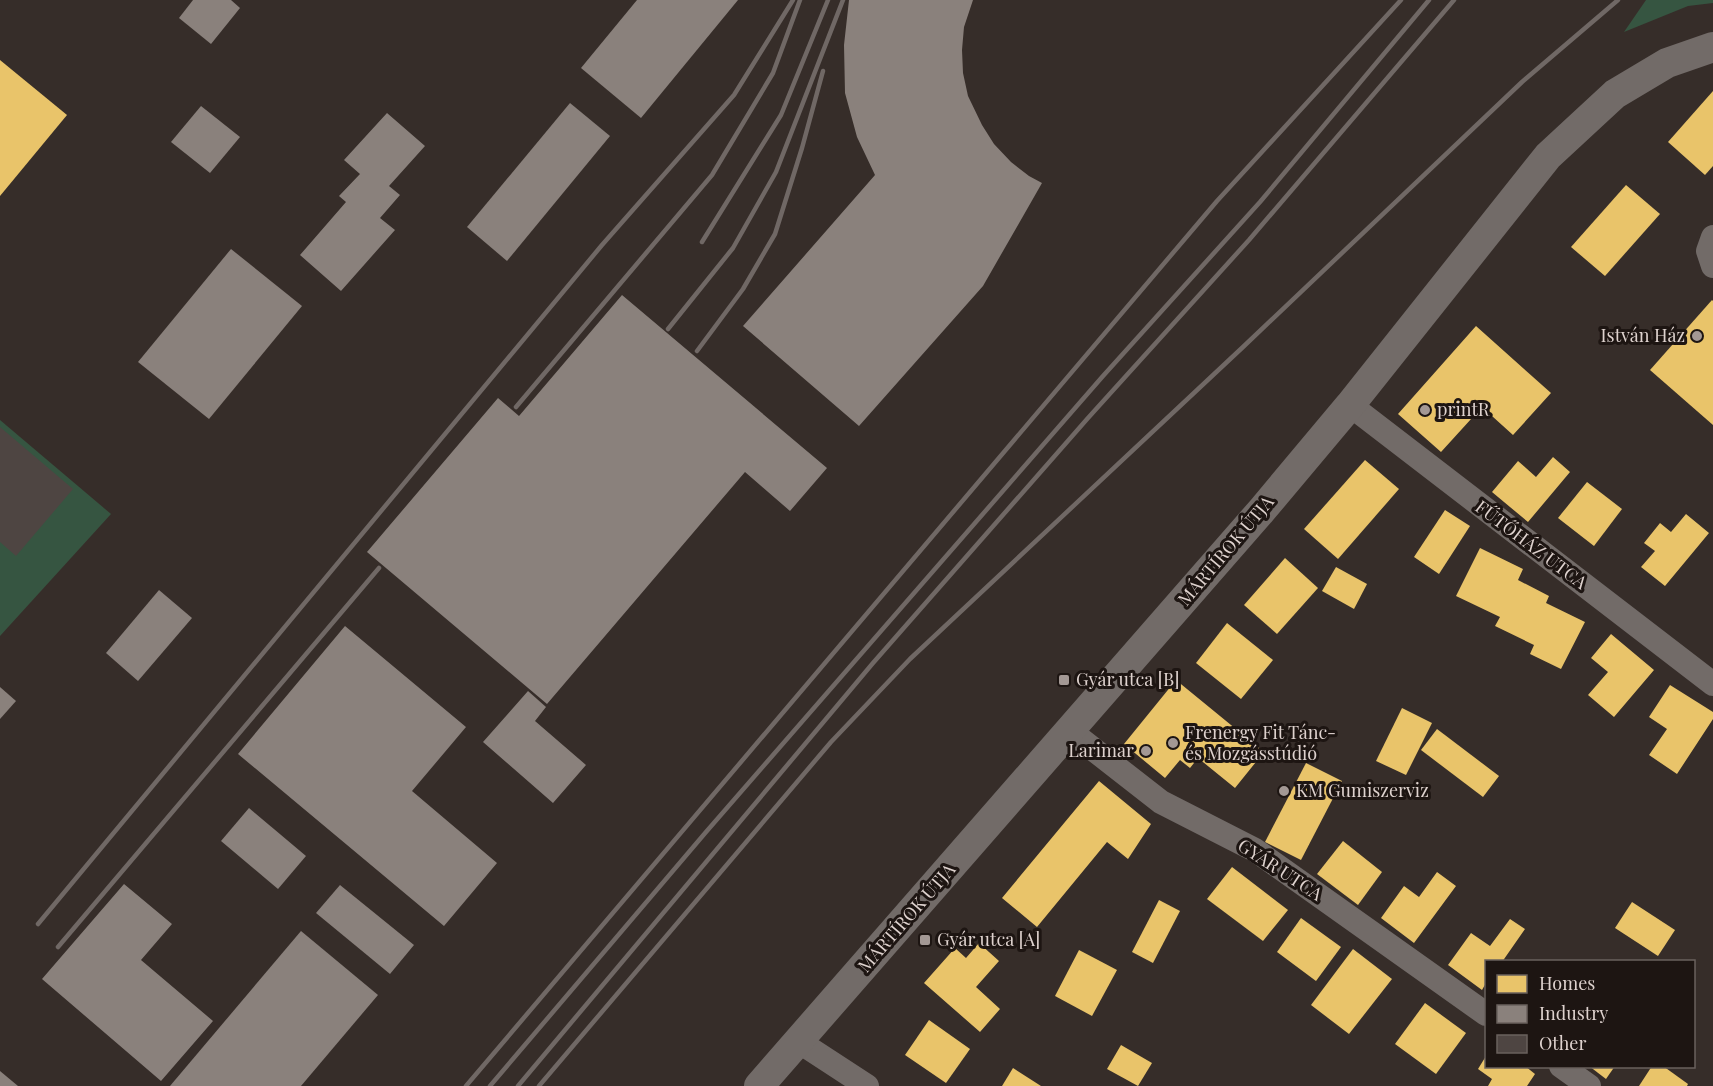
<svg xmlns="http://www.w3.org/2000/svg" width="1713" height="1086" font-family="'Playfair Display',serif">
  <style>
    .green { fill: #365541 }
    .homes { fill: #e9c46a }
    .industry { fill: #8a817c }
    .building { fill: #4e4542 }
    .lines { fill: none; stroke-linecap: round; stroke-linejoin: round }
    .minor { stroke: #726b68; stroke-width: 24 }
    .tertiary { stroke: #726b68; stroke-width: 30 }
    .rail { stroke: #706865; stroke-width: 4.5 }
    .poi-dot { fill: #a39894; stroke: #1d1512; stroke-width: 2 }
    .labels { text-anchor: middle; stroke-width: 6; stroke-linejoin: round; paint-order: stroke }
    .poi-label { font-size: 18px; fill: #ded2ce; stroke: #1d1512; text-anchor: start }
    .street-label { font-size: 18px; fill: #ded2ce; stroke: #1d1512 }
  </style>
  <rect width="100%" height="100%" fill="#362d29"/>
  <g class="green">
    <path d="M 1646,0 L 1713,0 L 1713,3 L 1688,6 L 1624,32 Z"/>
    <path d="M 0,420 L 111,514 L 0,636 Z"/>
  </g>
  <g class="homes">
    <path d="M 0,60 L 67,115 L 0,196 Z"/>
    <path d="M 1713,91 L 1713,166 L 1705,175 L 1668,142 Z"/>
    <path d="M 1626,185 L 1660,214 L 1605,276 L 1571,247 Z"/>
    <path d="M 1712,300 L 1713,301 L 1713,425 L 1650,370 Z"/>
    <path d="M 1476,326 L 1551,393 L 1513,435 L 1482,407 L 1441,452 L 1398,414 Z"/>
    <path d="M 1553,457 L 1570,472 L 1528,522 L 1492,492 L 1518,461 L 1536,477 Z"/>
    <path d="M 1365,460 L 1399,489 L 1338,559 L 1304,529 Z"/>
    <path d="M 1587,482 L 1622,509 L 1594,546 L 1558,518 Z"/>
    <path d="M 1445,510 L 1470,526 L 1439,574 L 1414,557 Z"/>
    <path d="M 1686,514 L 1709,533 L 1665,586 L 1641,567 L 1655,551 L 1644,543 L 1660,523 L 1671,532 Z"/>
    <path d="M 1480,548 L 1523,569 L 1518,580 L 1549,596 L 1546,603 L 1585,622 L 1561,669 L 1530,654 L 1534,645 L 1495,626 L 1500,617 L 1456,596 Z"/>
    <path d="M 1285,558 L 1318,588 L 1277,634 L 1244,605 Z"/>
    <path d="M 1336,567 L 1367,584 L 1354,609 L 1322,591 Z"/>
    <path d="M 1227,623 L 1273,660 L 1241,699 L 1196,663 Z"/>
    <path d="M 1611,634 L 1654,670 L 1614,717 L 1588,695 L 1608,672 L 1591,658 Z"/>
    <path d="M 1176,680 L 1264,752 L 1235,788 L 1198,758 L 1190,768 L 1180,760 L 1165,778 L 1124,744 Z"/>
    <path d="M 1670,685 L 1713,712 L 1713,719 L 1677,774 L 1649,755 L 1667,729 L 1649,717 Z"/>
    <path d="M 1402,708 L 1432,723 L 1406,775 L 1376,761 Z"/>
    <path d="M 1437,729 L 1499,776 L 1483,797 L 1421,750 Z"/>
    <path d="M 1306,763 L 1342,781 L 1301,860 L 1265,842 Z"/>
    <path d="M 1099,781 L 1151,824 L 1128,859 L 1107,842 L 1037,927 L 1002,898 Z"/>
    <path d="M 1343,841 L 1382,872 L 1358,905 L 1317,874 Z"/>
    <path d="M 1232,867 L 1288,910 L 1263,941 L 1207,899 Z"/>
    <path d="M 1437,872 L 1456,886 L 1414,943 L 1381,918 L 1404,886 L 1419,897 Z"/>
    <path d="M 1159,900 L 1180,911 L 1153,963 L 1132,952 Z"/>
    <path d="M 1632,902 L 1675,930 L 1658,956 L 1615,928 Z"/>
    <path d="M 1301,918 L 1341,947 L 1316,981 L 1277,952 Z"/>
    <path d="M 1510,919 L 1525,929 L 1502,962 L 1486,962 L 1486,983 L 1482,990 L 1448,965 L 1471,933 L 1490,946 Z"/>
    <path d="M 979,943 L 999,961 L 976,987 L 1000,1009 L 980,1032 L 924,983 L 955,948 L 966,958 Z"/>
    <path d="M 1353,949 L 1392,979 L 1349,1034 L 1311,1005 Z"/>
    <path d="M 1079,950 L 1117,970 L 1092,1016 L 1055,996 Z"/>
    <path d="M 1425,1003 L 1466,1033 L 1436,1074 L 1395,1044 Z"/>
    <path d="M 929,1020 L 970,1049 L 946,1083 L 905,1055 Z"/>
    <path d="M 1121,1045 L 1152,1063 L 1138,1086 L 1107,1069 Z"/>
    <path d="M 1486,1056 L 1486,1066 L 1525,1066 L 1535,1074 L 1527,1086 L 1488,1086 L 1492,1079 L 1478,1069 Z"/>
    <path d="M 1589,1066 L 1615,1066 L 1606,1079 Z"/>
    <path d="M 1652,1066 L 1663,1066 L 1688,1084 L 1687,1086 L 1639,1086 Z"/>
    <path d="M 1013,1068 L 1041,1086 L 1002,1086 Z"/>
  </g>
  <g class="industry">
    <path d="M 193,0 L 231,0 L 240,8 L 211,44 L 179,18 Z"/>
    <path d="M 637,0 L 738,0 L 641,118 L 581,68 Z"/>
    <path d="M 849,0 L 973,0 L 964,27 L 962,50 L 963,73 L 968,96 L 982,125 L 994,144 L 1011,162 L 1029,176 L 1042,183 L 983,286 L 859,426 L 743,326 L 875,175 L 857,137 L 845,93 L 844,45 Z"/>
    <path d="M 570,103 L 610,136 L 507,261 L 467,227 Z"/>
    <path d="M 201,106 L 240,137 L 210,173 L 171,142 Z"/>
    <path d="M 387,113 L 425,146 L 389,186 L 400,195 L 380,218 L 395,230 L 341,291 L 300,255 L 346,202 L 339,196 L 360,174 L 344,160 Z"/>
    <path d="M 231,249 L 302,306 L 209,419 L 138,362 Z"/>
    <path d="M 622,295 L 827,468 L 790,511 L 745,472 L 547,704 L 367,552 L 498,398 L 519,416 Z"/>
    <path d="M 159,590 L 192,618 L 138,681 L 106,653 Z"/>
    <path d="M 345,626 L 466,727 L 412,791 L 497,863 L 444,926 L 238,754 Z"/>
    <path d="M 0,687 L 16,701 L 0,719 Z"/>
    <path d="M 528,691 L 546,707 L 535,721 L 586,765 L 553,803 L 483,742 Z"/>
    <path d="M 249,808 L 306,856 L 278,889 L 221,841 Z"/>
    <path d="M 124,884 L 172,924 L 141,960 L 213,1021 L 161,1081 L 42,979 Z"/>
    <path d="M 340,885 L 414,945 L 390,974 L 316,913 Z"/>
    <path d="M 301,931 L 378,995 L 301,1086 L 170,1086 Z"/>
    <path d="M 0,1071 L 18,1086 L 0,1086 Z"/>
  </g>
  <path class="building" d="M 0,427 L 73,489 L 16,556 L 0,542 Z"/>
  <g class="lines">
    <g class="minor">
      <path d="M 1713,237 L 1708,251 L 1713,266"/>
      <path d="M 1350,405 L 1713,684"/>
      <path d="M 1070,731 L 1161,802 L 1255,850 L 1486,1014"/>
      <path d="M 798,1041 L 867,1086"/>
      <path d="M 1561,1066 L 1589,1086"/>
    </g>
    <path class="tertiary" d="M 759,1086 L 1262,510 L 1350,405 L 1548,156 L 1615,94 L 1667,63 L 1713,47"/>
    <g class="rail">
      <path d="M 702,242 L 781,115 L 828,0"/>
      <path d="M 668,329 L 733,248 L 776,172 L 843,0"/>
      <path d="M 697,351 L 743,289 L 775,234 L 802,148 L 823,71"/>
      <path d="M 516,407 L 712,175 L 773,73 L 800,0"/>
      <path d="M 38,924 L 602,245 L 734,95 L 793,0"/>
      <path d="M 58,947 L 379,568"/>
      <path d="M 466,1086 L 1217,201 L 1401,0"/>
      <path d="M 490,1086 L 706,832 L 1103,376 L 1260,202 L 1429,0"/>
      <path d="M 518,1086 L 873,663 L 1088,418 L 1249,240 L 1454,0"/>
      <path d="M 539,1086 L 831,742 L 910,659 L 1243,347 L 1522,82 L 1618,0"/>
    </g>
  </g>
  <g class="poi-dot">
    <circle cx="1697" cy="336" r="6"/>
    <circle cx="1425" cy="410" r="6"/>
    <rect x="1058" y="674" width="12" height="12" rx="3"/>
    <circle cx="1173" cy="743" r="6"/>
    <circle cx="1146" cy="751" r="6"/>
    <circle cx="1284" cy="791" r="6"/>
    <rect x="919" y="934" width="12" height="12" rx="3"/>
  </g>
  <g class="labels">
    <g class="poi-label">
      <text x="1685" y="342" text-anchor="end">István Ház</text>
      <text x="1437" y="416">printR</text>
      <text x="1076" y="686">Gyár utca [B]</text>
      <text x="1185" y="739">Frenergy Fit Tánc-<tspan x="1185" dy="21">és Mozgásstúdió</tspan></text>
      <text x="1134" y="757" text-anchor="end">Larimar</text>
      <text x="1296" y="797">KM Gumiszerviz</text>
      <text x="937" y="946">Gyár utca [A]</text>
    </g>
    <g class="street-label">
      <text transform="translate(1531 545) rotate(37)" y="6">FŰTŐHÁZ UTCA</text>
      <text transform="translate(1226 551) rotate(-50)" y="6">MÁRTÍROK ÚTJA</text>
      <text transform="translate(1280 870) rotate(33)" y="6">GYÁR UTCA</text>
      <text transform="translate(907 918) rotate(-49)" y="6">MÁRTÍROK ÚTJA</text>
    </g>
  </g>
  <rect x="1485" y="960" width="210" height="108" fill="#1d1512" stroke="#6a615d" stroke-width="1.5"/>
  <rect x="1497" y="975" width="30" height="18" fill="#e9c46a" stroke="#6a615d" stroke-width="1.5"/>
  <text x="1539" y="990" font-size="18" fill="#ded2ce">Homes</text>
  <rect x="1497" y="1005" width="30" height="18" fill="#8a817c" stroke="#6a615d" stroke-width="1.5"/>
  <text x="1539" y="1020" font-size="18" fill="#ded2ce">Industry</text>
  <rect x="1497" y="1035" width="30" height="18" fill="#4e4542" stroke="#6a615d" stroke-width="1.5"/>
  <text x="1539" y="1050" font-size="18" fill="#ded2ce">Other</text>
</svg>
